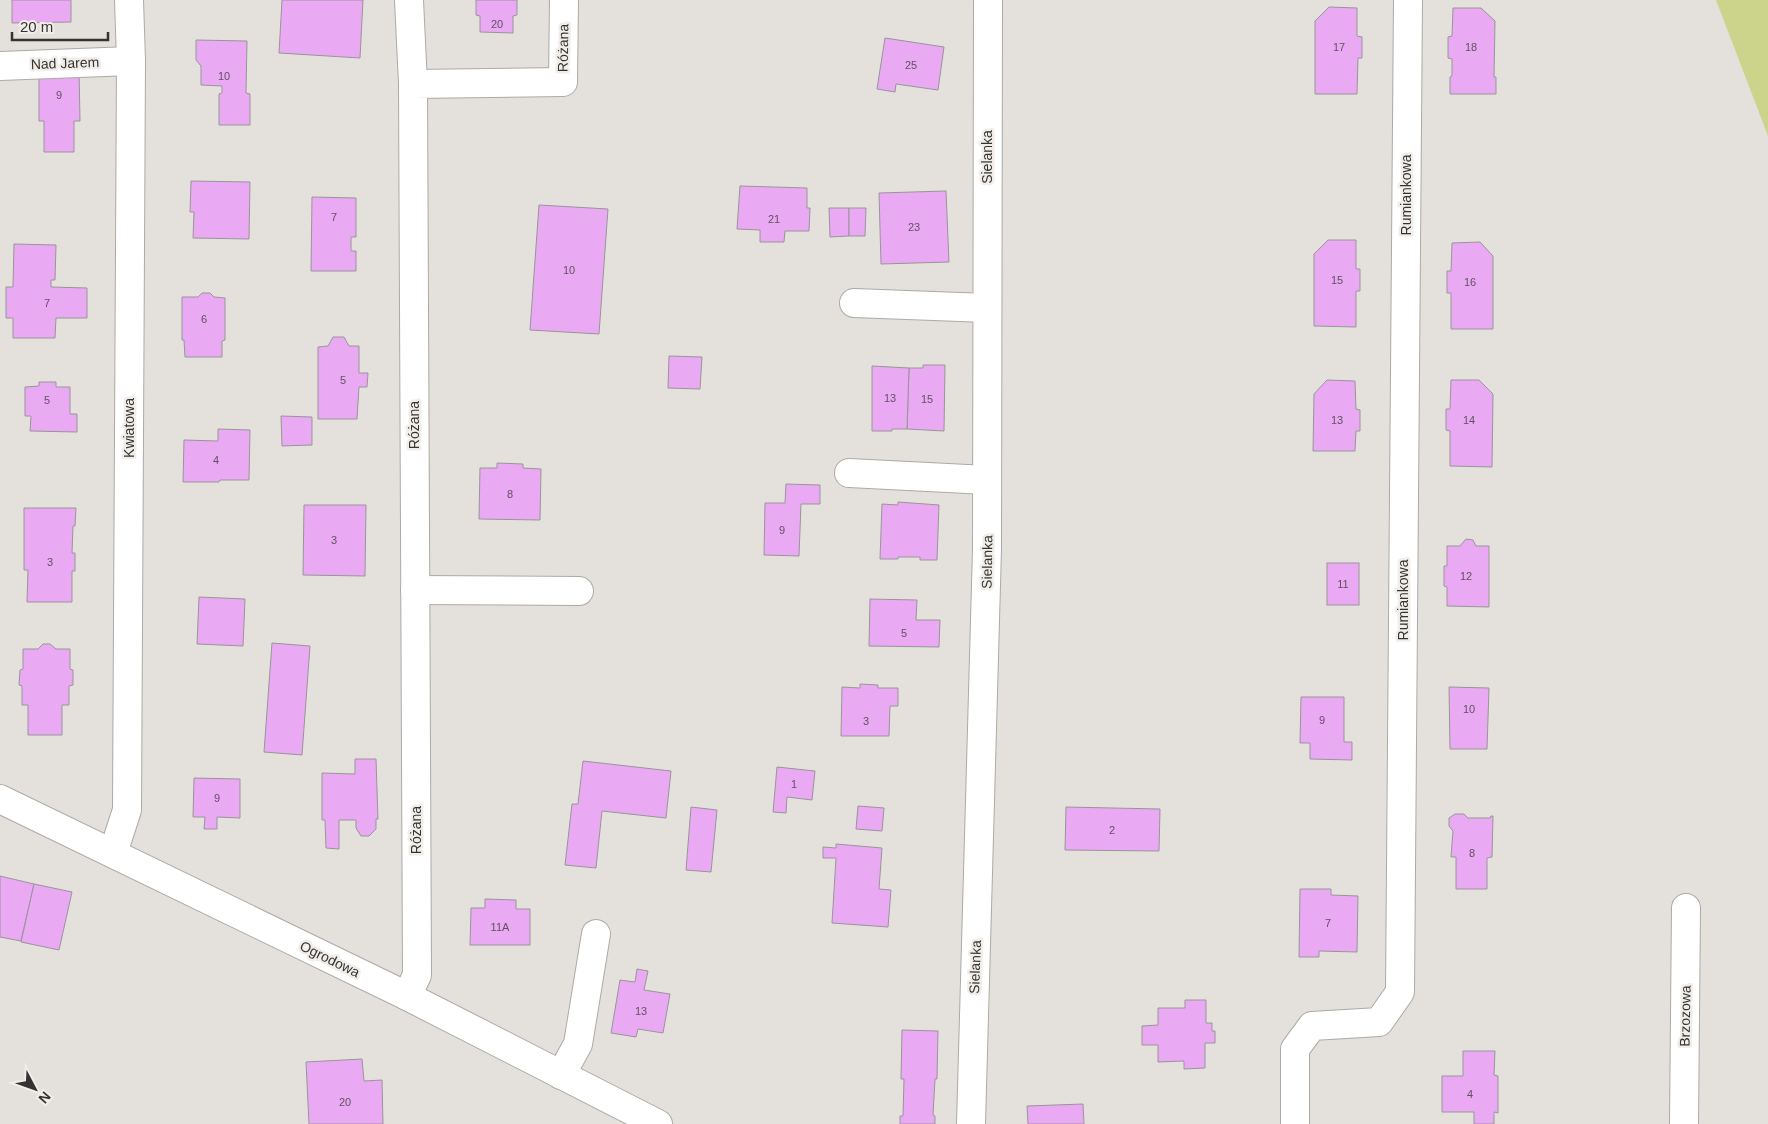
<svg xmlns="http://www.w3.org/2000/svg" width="1768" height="1124" font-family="Arial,sans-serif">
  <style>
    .green { fill: #ccd38b }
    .building { fill: #eaa9f3; stroke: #989599 }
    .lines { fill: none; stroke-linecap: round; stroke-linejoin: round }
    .minor-casing { stroke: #adaaa6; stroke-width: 30 }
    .minor { stroke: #fff; stroke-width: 28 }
    .labels { text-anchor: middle; stroke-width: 5; stroke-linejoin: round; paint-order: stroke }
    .number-label { font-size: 11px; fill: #625062 }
    .street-label { font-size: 14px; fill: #343331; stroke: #f1eeea }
  </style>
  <rect width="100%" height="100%" fill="#e4e1dd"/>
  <path class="green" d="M 1716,0 L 1768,0 L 1768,136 Z"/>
  <g class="building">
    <path d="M 12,0 L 71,0 L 71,22 L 12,23 Z"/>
    <path d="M 282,0 L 363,0 L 360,58 L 279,53 Z"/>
    <path d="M 476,0 L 517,0 L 517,15 L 513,16 L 513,33 L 480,32 L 480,16 L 476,15 Z"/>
    <path d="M 1329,7 L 1357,8 L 1357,36 L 1362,37 L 1362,58 L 1358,58 L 1357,94 L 1315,94 L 1315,21 Z"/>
    <path d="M 1453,8 L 1481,8 L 1495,21 L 1494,77 L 1496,77 L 1496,94 L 1450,94 L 1450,77 L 1452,76 L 1452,59 L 1448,58 L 1448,37 L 1452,36 Z"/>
    <path d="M 885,38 L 944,47 L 938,90 L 896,84 L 895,92 L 877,89 Z"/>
    <path d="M 196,40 L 247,41 L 246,93 L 250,94 L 250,125 L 219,125 L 219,94 L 222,93 L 222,86 L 201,85 L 201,66 L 196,60 Z"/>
    <path d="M 39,68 L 79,69 L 80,121 L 74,121 L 74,152 L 44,152 L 44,121 L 39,121 Z"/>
    <path d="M 191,181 L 250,182 L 249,239 L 193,238 L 194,212 L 190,212 Z"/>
    <path d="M 740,186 L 807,188 L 807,208 L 810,208 L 809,231 L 785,231 L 784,242 L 760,242 L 760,230 L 737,229 Z"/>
    <path d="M 946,191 L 949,262 L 881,264 L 879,193 Z"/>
    <path d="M 312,197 L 356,198 L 356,237 L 351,237 L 351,251 L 356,251 L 356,271 L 311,271 Z"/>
    <path d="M 539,205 L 608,209 L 599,334 L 530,330 Z"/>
    <path d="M 829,208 L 849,208 L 849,236 L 830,237 Z"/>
    <path d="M 849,208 L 866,208 L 865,236 L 849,236 Z"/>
    <path d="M 1328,240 L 1356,240 L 1356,269 L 1360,269 L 1360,291 L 1356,291 L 1356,327 L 1314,326 L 1314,254 Z"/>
    <path d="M 1480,242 L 1493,256 L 1493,329 L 1451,329 L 1451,293 L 1447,293 L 1447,271 L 1451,271 L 1452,243 Z"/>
    <path d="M 14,244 L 56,245 L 55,280 L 51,280 L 51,287 L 87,288 L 87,318 L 56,318 L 55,338 L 13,338 L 13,318 L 6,318 L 6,287 L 13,287 Z"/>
    <path d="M 202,293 L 210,293 L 214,297 L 225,298 L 225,340 L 222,341 L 222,357 L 185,357 L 184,340 L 182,340 L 182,297 L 198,297 Z"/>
    <path d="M 333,337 L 344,337 L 349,346 L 359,346 L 359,373 L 368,373 L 367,387 L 359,387 L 357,419 L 318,419 L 318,347 L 328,346 Z"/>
    <path d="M 669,356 L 702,357 L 700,389 L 668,388 Z"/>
    <path d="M 923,365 L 945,365 L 944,431 L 907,429 L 909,368 L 923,368 Z"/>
    <path d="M 872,366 L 909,368 L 907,429 L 892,429 L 892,431 L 872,431 Z"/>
    <path d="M 1327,380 L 1355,381 L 1356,409 L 1360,410 L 1360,431 L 1356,431 L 1355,451 L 1313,451 L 1314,394 Z"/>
    <path d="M 1451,380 L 1479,380 L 1493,394 L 1492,467 L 1450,466 L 1450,431 L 1446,430 L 1446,409 L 1450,409 Z"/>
    <path d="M 39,382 L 56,382 L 56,387 L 70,387 L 70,414 L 77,414 L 77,432 L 30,431 L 31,416 L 25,416 L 25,387 L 39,386 Z"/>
    <path d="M 281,416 L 312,417 L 312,445 L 282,446 Z"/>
    <path d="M 218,429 L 250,430 L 249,480 L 220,480 L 219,482 L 183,482 L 184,440 L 218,441 Z"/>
    <path d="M 497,463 L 523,464 L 523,468 L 541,469 L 540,520 L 479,519 L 480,468 L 497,468 Z"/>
    <path d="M 786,484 L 820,485 L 820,504 L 801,504 L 799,556 L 764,555 L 765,503 L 785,503 Z"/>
    <path d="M 898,502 L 939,505 L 937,560 L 920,560 L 920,557 L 898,557 L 898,559 L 880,559 L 882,504 L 898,505 Z"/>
    <path d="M 304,505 L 366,505 L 365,576 L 303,575 Z"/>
    <path d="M 24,508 L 76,508 L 75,526 L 73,526 L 72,553 L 75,553 L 75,571 L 72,571 L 72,602 L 27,602 L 28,570 L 24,570 Z"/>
    <path d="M 1466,539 L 1473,540 L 1476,546 L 1489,546 L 1489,607 L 1447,606 L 1447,587 L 1444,586 L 1444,566 L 1447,566 L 1447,546 L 1460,546 Z"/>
    <rect x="1327" y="563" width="32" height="42"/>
    <path d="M 199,597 L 245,599 L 243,646 L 197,644 Z"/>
    <path d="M 870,599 L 917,600 L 916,620 L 940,620 L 939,647 L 869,646 Z"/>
    <path d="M 272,643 L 310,646 L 302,755 L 264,752 Z"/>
    <path d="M 43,644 L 50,644 L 56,649 L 70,649 L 70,669 L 73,670 L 73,685 L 69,686 L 69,705 L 62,705 L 62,735 L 28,735 L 28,705 L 22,705 L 22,686 L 19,685 L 20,670 L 23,669 L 23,649 L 38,649 Z"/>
    <path d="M 860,684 L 878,685 L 878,688 L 898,688 L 898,706 L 890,706 L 889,736 L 841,736 L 842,687 L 860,688 Z"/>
    <path d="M 1449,687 L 1489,688 L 1487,749 L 1450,749 Z"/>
    <path d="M 1301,697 L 1344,697 L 1344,742 L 1352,742 L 1352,760 L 1310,759 L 1310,743 L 1300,743 Z"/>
    <path d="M 355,759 L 376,759 L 378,819 L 376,819 L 376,829 L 369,836 L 361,836 L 356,828 L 356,820 L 339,820 L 339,849 L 326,848 L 325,820 L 322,820 L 322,773 L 355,774 Z"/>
    <path d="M 583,761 L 671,771 L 666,818 L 602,811 L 596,868 L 565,865 L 572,804 L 578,804 Z"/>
    <path d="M 777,767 L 815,771 L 812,800 L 787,797 L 786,813 L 773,812 Z"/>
    <path d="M 194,778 L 240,779 L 240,818 L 217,817 L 217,829 L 204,829 L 205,817 L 193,817 Z"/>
    <path d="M 858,806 L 884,808 L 882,831 L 856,829 Z"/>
    <path d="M 691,807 L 717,810 L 711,872 L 686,870 Z"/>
    <path d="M 1066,807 L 1160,809 L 1159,851 L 1065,850 Z"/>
    <path d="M 1455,814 L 1464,814 L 1468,818 L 1490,818 L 1491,816 L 1493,816 L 1492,857 L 1487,858 L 1487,889 L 1456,889 L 1456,857 L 1451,857 L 1453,831 L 1449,826 L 1449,818 Z"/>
    <path d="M 836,844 L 882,848 L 879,889 L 891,890 L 888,927 L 832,923 L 836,858 L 823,858 L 823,847 L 836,848 Z"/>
    <path d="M 0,876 L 34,884 L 21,941 L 0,937 Z"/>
    <path d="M 34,884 L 72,892 L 59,950 L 21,942 Z"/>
    <path d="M 1300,889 L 1331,889 L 1331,895 L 1358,896 L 1357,952 L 1319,951 L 1319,957 L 1299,957 Z"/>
    <path d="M 485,899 L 516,900 L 516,909 L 530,909 L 530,945 L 470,945 L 471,908 L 485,908 Z"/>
    <path d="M 637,969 L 648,971 L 644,990 L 670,994 L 663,1033 L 638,1029 L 636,1037 L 611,1033 L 620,980 L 635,982 Z"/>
    <path d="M 1185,1000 L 1206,1000 L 1206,1023 L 1212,1023 L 1212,1031 L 1215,1031 L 1215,1043 L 1205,1043 L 1205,1068 L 1184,1069 L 1184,1061 L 1158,1062 L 1158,1045 L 1142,1045 L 1142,1026 L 1158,1025 L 1158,1008 L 1185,1008 Z"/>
    <path d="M 902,1030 L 938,1031 L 937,1079 L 935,1079 L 933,1115 L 935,1116 L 935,1124 L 900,1124 L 900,1116 L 903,1116 L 904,1079 L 901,1079 Z"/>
    <path d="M 1463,1051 L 1495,1051 L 1494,1075 L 1498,1076 L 1498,1113 L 1494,1112 L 1494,1124 L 1474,1124 L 1474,1112 L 1442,1112 L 1442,1076 L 1463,1076 Z"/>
    <path d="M 362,1059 L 364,1081 L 382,1080 L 383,1124 L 309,1124 L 306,1062 Z"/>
    <path d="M 1083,1104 L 1084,1124 L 1028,1124 L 1027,1106 Z"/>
  </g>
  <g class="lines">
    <defs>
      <g id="minor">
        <path d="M 409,0 L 413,84"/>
        <path d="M 0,66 L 131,61"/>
        <path d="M 854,303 L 987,308"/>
        <path d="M 849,473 L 987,480"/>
        <path d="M 415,590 L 579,591"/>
        <path d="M 0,799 L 407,996 L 658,1124"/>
        <path d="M 113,853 L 127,810 L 131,61 L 129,0"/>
        <path d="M 407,996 L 417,975 L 413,84 L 563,82 L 564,0"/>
        <path d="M 561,1075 L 578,1044 L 596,934"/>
        <path d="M 971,1124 L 987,549 L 988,0"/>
        <path d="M 1295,1124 L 1295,1049 L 1312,1026 L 1379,1022 L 1400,992 L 1408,0"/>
        <path d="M 1684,1124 L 1686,908"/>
      </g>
    </defs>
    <use href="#minor" class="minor-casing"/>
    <use href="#minor" class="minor"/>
  </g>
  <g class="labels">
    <g class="number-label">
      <text x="497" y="28">20</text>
      <text x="1339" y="51">17</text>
      <text x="1471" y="51">18</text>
      <text x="911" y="69">25</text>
      <text x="224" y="80">10</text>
      <text x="59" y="99">9</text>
      <text x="334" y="221">7</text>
      <text x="774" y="223">21</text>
      <text x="914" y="231">23</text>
      <text x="569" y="274">10</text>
      <text x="1337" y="284">15</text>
      <text x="1470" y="286">16</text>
      <text x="47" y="307">7</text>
      <text x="204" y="323">6</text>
      <text x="343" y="384">5</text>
      <text x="890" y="402">13</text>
      <text x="927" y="403">15</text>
      <text x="47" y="404">5</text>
      <text x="1337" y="424">13</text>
      <text x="1469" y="424">14</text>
      <text x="216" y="464">4</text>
      <text x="510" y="498">8</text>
      <text x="782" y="534">9</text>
      <text x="334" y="544">3</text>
      <text x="50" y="566">3</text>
      <text x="1466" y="580">12</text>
      <text x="1343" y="588">11</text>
      <text x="904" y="637">5</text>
      <text x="1469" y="713">10</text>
      <text x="1322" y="724">9</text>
      <text x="866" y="725">3</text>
      <text x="794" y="788">1</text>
      <text x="217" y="802">9</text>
      <text x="1112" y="834">2</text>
      <text x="1472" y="857">8</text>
      <text x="1328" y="927">7</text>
      <text x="500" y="931">11A</text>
      <text x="641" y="1015">13</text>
      <text x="1470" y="1098">4</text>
      <text x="345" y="1106">20</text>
    </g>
    <g class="street-label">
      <text transform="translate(563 48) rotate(-89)" y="5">Różana</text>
      <text transform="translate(65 63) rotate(-2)" y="5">Nad Jarem</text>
      <text transform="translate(987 157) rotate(-90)" y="5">Sielanka</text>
      <text transform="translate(1406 195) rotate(-90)" y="5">Rumiankowa</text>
      <text transform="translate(414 425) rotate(-90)" y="5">Różana</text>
      <text transform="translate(129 428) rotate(-90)" y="5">Kwiatowa</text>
      <text transform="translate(987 562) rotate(-89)" y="5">Sielanka</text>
      <text transform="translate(1403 600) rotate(-90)" y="5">Rumiankowa</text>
      <text transform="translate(416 830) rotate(-90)" y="5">Różana</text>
      <text transform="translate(330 959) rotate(26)" y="5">Ogrodowa</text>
      <text transform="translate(975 967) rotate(-88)" y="5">Sielanka</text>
      <text transform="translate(1685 1016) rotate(-89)" y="5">Brzozowa</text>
    </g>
  </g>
  <g transform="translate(35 1089) rotate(131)" stroke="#f1eeea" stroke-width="4" paint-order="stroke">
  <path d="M0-4L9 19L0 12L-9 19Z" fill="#343331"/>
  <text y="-8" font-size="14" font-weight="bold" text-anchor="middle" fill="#343331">N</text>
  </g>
  <path d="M12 32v8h96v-8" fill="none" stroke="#343331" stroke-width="2.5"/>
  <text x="20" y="32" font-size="15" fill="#343331" stroke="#f1eeea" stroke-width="4" paint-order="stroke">20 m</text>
</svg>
